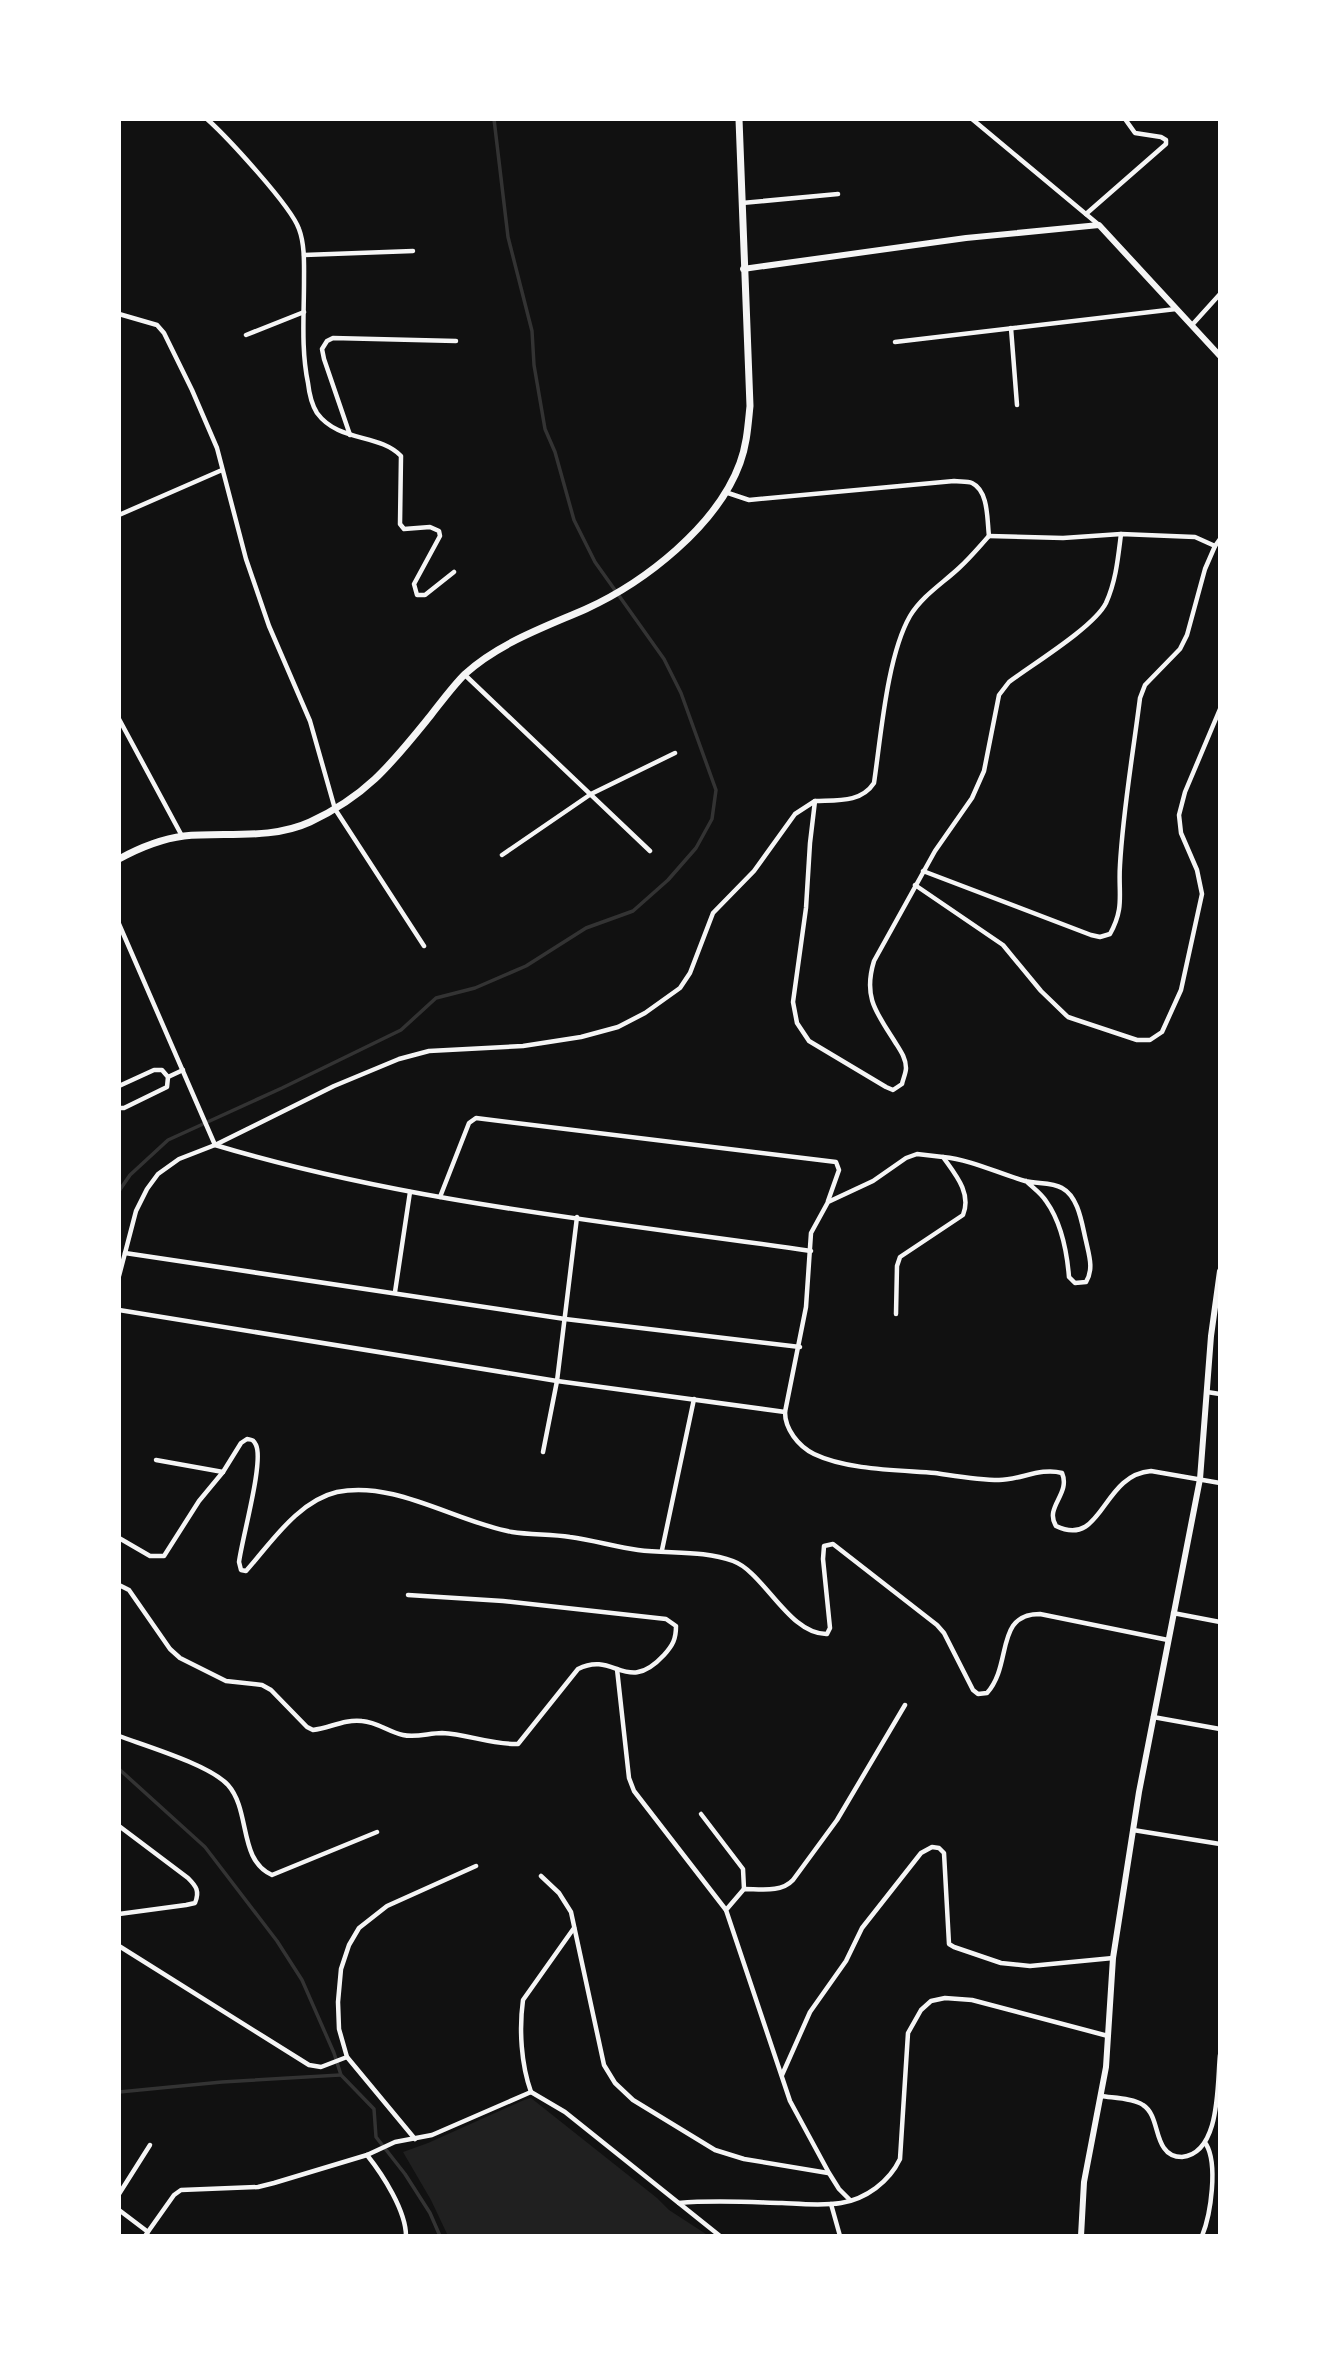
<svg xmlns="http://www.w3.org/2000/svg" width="1339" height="2355" font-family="'Varela Round',sans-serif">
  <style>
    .green { fill: #202020 }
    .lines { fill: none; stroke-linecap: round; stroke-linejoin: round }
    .stream { stroke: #333; stroke-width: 3.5 }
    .minor { stroke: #f5f5f5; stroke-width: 4.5 }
    .tertiary { stroke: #f5f5f5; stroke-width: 6 }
    .secondary { stroke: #f5f5f5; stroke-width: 7 }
  </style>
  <rect width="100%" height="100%" fill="#111"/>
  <path class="green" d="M 531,2098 L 657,2198 L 669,2210 L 709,2236 L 448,2236 L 431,2200 L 403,2152 L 428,2143 L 524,2100 Z"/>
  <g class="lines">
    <g class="stream">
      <path d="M 119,1191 L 130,1175 L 168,1140 L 282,1088 L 401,1030 L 436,998 L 475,988 L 526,966 L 586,928 L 633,911 L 668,880 L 696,848 L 712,819 L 716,790 L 681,693 L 664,659 L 595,562 L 574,520 L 555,452 L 545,429 L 534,365 L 532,331 L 508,237 L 494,119"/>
      <path d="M 119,1769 L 205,1847 L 277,1941 L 302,1980 L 334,2053 L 341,2075 L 374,2109 L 376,2137 L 405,2174 L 430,2213 L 440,2236"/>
      <path d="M 119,2092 L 222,2082 L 340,2075"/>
    </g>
    <g class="minor">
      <path d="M 207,119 C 227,137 291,206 299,229 C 305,245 304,265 304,282 C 304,315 301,350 308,383 C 309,392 312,405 317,413 C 339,443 379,433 401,456 L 400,524 L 404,529 L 430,527 L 439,531 L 440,536 L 414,584 L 417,595 L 425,595 L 454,572"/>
      <path d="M 972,119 L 1099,225"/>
      <path d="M 742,203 L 838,194"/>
      <path d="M 1086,214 L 1166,144 L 1166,140 L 1161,137 L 1135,133 L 1125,119"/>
      <path d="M 304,255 L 413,251"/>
      <path d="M 119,314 L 157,325 L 164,333 L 192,390 L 217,448 L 246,559 L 269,626 L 310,721 L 335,809 L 424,946"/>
      <path d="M 1192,325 L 1220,294"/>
      <path d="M 1011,328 L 1017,405"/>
      <path d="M 246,335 L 304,312"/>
      <path d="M 895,342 L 1176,309"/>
      <path d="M 350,435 L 324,359 L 322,349 L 327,341 L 333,338 L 456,341"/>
      <path d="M 725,492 L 749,500 L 954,481 C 959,482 967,481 972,483 C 989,491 987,521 989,536"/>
      <path d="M 119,515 L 222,470"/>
      <path d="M 989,536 L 1063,538 L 1121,534 L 1195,537 L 1215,546 L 1220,539"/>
      <path d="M 465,675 L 650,851"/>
      <path d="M 119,719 L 182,836"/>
      <path d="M 815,801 C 837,800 861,803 874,783 C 881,736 887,656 910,616 C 922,596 943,583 959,568 C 970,558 979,547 989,536"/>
      <path d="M 502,855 L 591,794 L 675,753"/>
      <path d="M 923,871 L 1091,935 L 1100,937 L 1110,934 C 1125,907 1118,894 1120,865 C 1123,810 1133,754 1140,698 L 1145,685 L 1180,649 L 1187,635 L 1205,569 L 1215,546"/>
      <path d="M 915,885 L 1003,945 L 1041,991 L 1068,1017 L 1137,1040 L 1150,1040 L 1162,1032 L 1181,990 L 1202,894 L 1197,870 L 1181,833 L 1179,815 L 1185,792 L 1220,709"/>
      <path d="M 119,924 L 215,1145 C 408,1203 612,1222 811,1251"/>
      <path d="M 168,1077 L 183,1070"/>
      <path d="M 119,1086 L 154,1070 L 162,1070 L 168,1077 L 167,1087 L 124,1108 L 119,1108"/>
      <path d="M 943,1157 C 972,1160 997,1173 1025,1181 C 1037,1184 1052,1182 1062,1188 C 1079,1197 1082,1225 1086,1241 C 1089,1255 1094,1269 1086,1282 L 1075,1283 L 1069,1277 C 1067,1252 1061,1222 1046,1201 C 1041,1193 1032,1187 1026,1181"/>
      <path d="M 440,1197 L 469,1123 L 476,1118 L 836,1162 L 839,1170 L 828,1201"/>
      <path d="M 125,1253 L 565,1319 L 800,1347"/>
      <path d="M 119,1276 L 136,1211 L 147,1189 L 158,1174 L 179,1159 L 215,1145 L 334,1086 L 399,1059 L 429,1051 L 523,1046 L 581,1037 L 618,1027 L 645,1013 L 680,988 L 690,973 L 713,913 L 754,871 L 795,814 L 815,801 L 810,843 L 806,908 L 793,1002 L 797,1023 L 809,1041 L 886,1087 L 893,1090 L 902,1084 C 903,1079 906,1073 906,1068 C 906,1058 900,1050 895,1042 C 876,1012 863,997 874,961 L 935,851 L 972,798 L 984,771 L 999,695 L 1009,682 C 1033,664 1094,627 1106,603 C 1116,581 1118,558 1121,534"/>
      <path d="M 395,1292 L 410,1192"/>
      <path d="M 119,1310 L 557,1381 L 785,1412"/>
      <path d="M 896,1314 L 897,1266 L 900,1257 L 963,1215 C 972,1193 955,1174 943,1157 L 917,1154 L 906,1158 L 873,1181 L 828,1202 L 811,1233 L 806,1307 L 785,1412 C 785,1429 798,1446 814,1454 C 847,1470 898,1470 935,1473 C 956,1476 978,1480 999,1480 C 1020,1480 1041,1467 1062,1473 C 1071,1494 1044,1507 1056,1526 C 1103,1549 1101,1475 1151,1471 L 1220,1483"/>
      <path d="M 1207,1392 L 1220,1394"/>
      <path d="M 543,1452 L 557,1381 L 577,1217"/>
      <path d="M 156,1460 L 223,1472"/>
      <path d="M 119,1538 L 150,1556 L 164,1556 L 199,1501 L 223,1472 L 241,1443 L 247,1439 C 252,1440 253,1439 256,1445 C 264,1462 242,1538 239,1562 L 241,1570 L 246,1571 C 271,1543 298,1501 337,1492 C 395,1480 456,1522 512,1532 C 531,1535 551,1534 570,1537 C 593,1540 616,1547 638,1550 C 669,1554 704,1550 733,1561 C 764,1572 789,1635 827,1634 L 830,1628 L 823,1559 L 824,1546 L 833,1544 L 937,1625 L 944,1633 L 973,1690 L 978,1694 L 987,1693 C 1013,1664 994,1614 1040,1614 L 1168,1640"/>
      <path d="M 662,1550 L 694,1399"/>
      <path d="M 119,1585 L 129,1590 L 170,1649 L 180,1658 L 226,1681 L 262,1685 L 271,1690 L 307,1727 L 313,1730 C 330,1728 344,1719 362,1721 C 377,1722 389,1732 403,1735 C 416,1738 429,1733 442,1733 C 467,1734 492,1745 518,1744 L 578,1669 C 615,1650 626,1696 664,1655 C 673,1645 676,1639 676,1626 L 666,1619 L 503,1601 L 408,1595"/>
      <path d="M 1173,1613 L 1220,1622"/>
      <path d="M 617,1669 L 629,1778 L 634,1791 L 726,1910"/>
      <path d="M 1153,1717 L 1220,1729"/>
      <path d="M 119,1736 C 146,1746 210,1765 228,1785 C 251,1811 238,1860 272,1875 L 377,1832"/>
      <path d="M 701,1814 L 743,1869 L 744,1889"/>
      <path d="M 119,1826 L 188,1878 C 196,1886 200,1891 195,1903 L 186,1905 L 119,1914"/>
      <path d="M 1133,1830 L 1220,1844"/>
      <path d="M 541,1876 L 559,1893 L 571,1912 L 604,2065 L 615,2083 L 633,2100 L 715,2150 L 744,2159 L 828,2173"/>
      <path d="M 119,1946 L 309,2065 L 321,2067 L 347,2057"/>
      <path d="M 782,2075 L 810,2012 L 846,1961 L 862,1928 L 921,1853 L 932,1847 L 939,1848 L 944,1853 L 949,1944 L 954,1947 L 1001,1963 L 1030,1966 L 1113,1958"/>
      <path d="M 531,2092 L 565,2112 L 720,2236"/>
      <path d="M 531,2092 C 521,2064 519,2029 523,2000 L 574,1928"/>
      <path d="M 1101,2096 C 1113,2098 1133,2098 1143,2105 C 1157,2114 1155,2136 1164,2148 C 1168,2154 1175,2157 1182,2157 C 1221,2153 1217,2083 1220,2055"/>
      <path d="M 415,2139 L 347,2057 L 339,2029 L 338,2002 L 341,1969 L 349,1945 L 359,1928 L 387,1906 L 476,1866"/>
      <path d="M 367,2155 C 383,2175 406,2211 406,2236"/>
      <path d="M 119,2194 L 150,2145"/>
      <path d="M 850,2200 L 839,2189 L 829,2173 L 790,2101 L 726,1910 L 744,1889 C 760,1889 781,1893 793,1880 L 837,1820 L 905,1705"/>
      <path d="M 679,2203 C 713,2200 747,2202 782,2203 C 802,2204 822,2206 841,2203 C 866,2199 889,2182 900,2159 L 908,2033 L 921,2010 L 931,2001 L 945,1998 L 972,2000 L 1108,2036"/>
      <path d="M 831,2204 L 840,2236"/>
      <path d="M 119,2210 L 148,2232"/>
      <path d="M 145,2236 L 174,2195 L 181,2190 L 258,2187 L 274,2183 L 367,2155 L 395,2142 L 432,2135 L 531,2092"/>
      <path d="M 1202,2236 C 1211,2214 1218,2164 1206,2144"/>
    </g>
    <g class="tertiary">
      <path d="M 743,269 L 966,238 L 1099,225 L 1220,356"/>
      <path d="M 1081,2236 L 1084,2182 L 1106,2067 L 1113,1958 L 1139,1792 L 1200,1479 L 1211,1336 L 1220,1271"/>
    </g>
    <path class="secondary" d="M 119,859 C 139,848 161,839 184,836 C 225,832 271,840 310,822 C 368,795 392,763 431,715 C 442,701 453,686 465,674 C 499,643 545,627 586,609 C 645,582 717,526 740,463 C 747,444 748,425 750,406 L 739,119"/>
  </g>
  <rect width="1339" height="2355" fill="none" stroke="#ffffff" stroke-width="242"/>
</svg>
